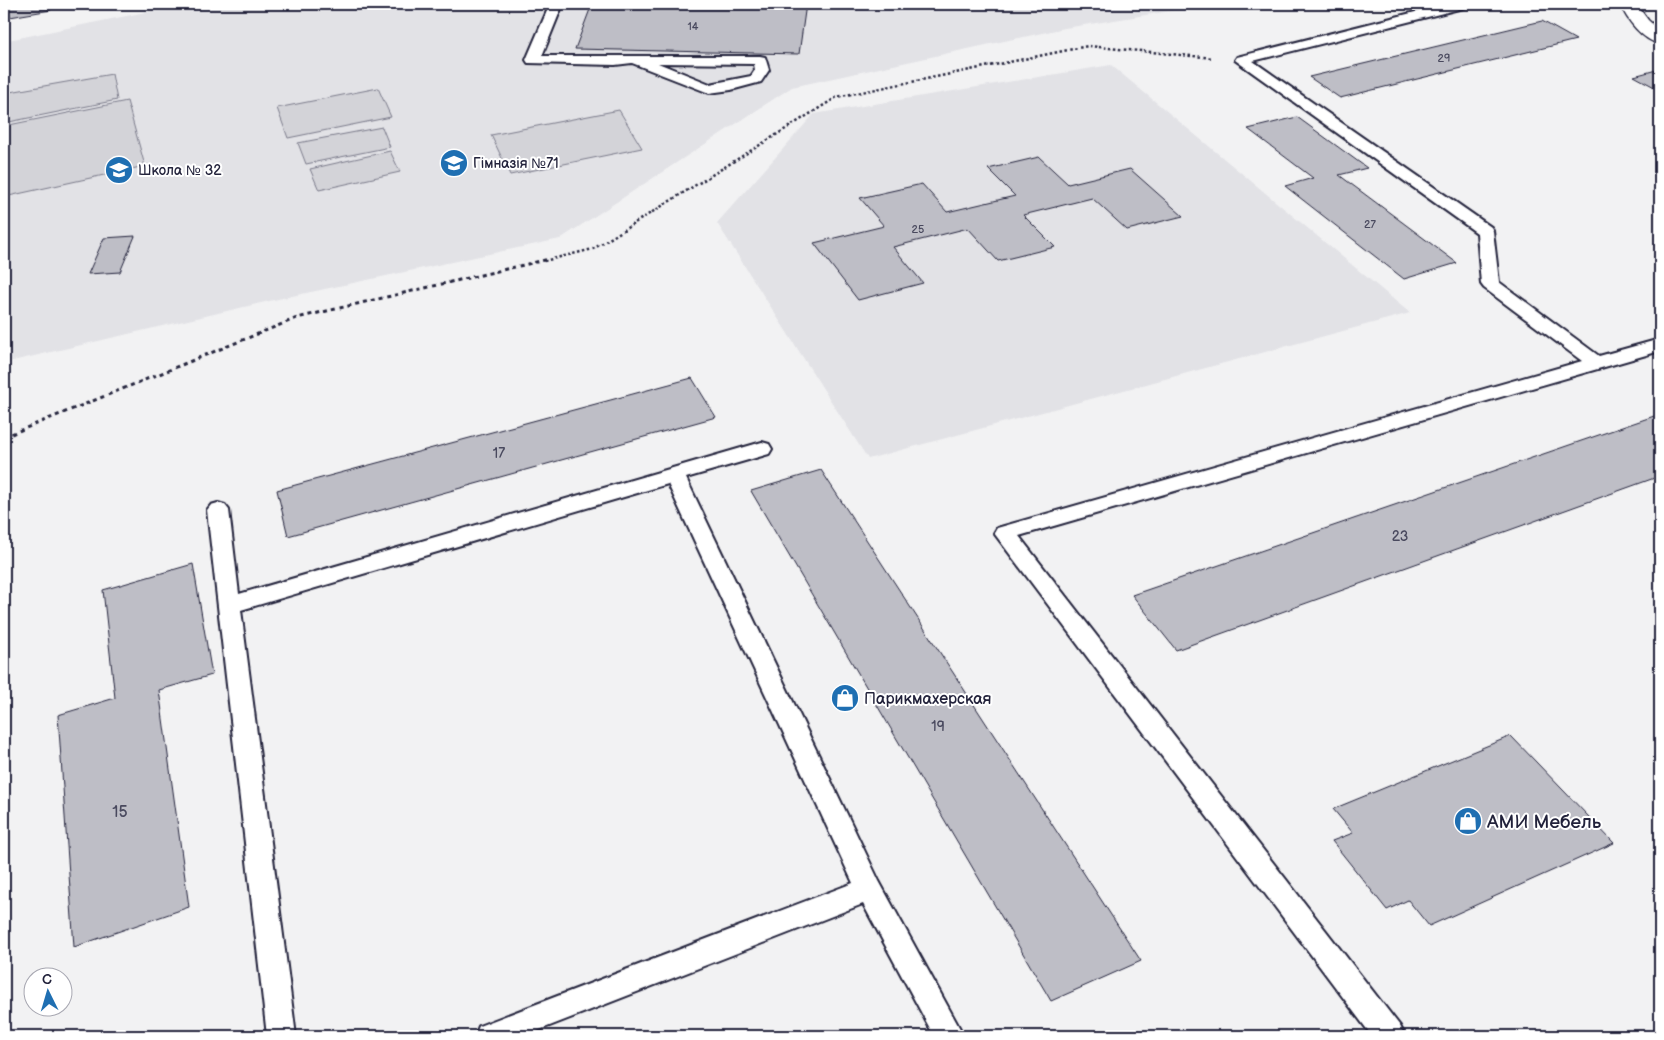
<svg xmlns="http://www.w3.org/2000/svg" width="1664" height="1040" font-family="'Balsamiq Sans',sans-serif">
  <style>
    .built { fill: #e2e2e6 }
    .green { fill: #d3d3d8; stroke: #7a7a8a }
    .building { fill: #bebec6; stroke: #22223b }
    .lines { fill: none; stroke-linecap: round; stroke-linejoin: round }
    .service-casing { stroke: #22223b; stroke-width: 4 }
    .minor-casing { stroke: #22223b; stroke-width: 3 }
    .path-far1 { stroke: #22223b; stroke-width: 2.5; stroke-dasharray: 2.5 2.5; stroke-linecap: butt }
    .path { stroke: #22223b; stroke-width: 3; stroke-dasharray: 4 4; stroke-linecap: butt }
    .service { fill: #fff; fill-rule: evenodd }
    .minor { fill: #fff; fill-rule: evenodd }
    .labels { text-anchor: middle; stroke-width: 4; stroke-linejoin: round; paint-order: stroke }
    .far-number-label { font-size: 11px; fill: #49495e }
    .far-poi-label { font-size: 14px; fill: #22223b; stroke: #fff; text-anchor: start }
    .number-label { font-size: 14px; fill: #49495e }
    .poi-label { font-size: 16px; fill: #22223b; stroke: #fff; text-anchor: start }
    .near-number-label { font-size: 16px; fill: #49495e }
    .near-poi-label { font-size: 19px; fill: #22223b; stroke: #fff; text-anchor: start }
  </style>
  <rect width="100%" height="100%" fill="#f2f2f3"/>
  <filter id="ink" filterUnits="userSpaceOnUse"><feTurbulence type="fractalNoise" baseFrequency=".02" numOctaves="2"/><feDisplacementMap in="SourceGraphic" scale="10" xChannelSelector="R" yChannelSelector="G"/><feConvolveMatrix kernelMatrix="1 2 1 2 8 2 1 2 1" color-interpolation-filters="sRGB"/></filter>
  <g filter="url(#ink)">
    <g class="built">
      <path d="M 185,4 L 1214,4 L 1065,28 L 792,87 L 560,239 L 278,299 L 4,363 L 4,41 Z"/>
      <path d="M 1111,65 L 1410,313 L 868,459 L 717,223 L 814,114 Z"/>
    </g>
    <g class="green">
      <path d="M 112,74 L 117,100 L 4,123 L 4,93 Z"/>
      <path d="M 378,88 L 391,117 L 288,138 L 277,108 Z"/>
      <path d="M 127,101 L 145,166 L 4,197 L 4,126 Z"/>
      <path d="M 619,110 L 642,148 L 510,175 L 491,135 Z"/>
      <path d="M 382,127 L 390,147 L 306,164 L 298,143 Z"/>
      <path d="M 390,151 L 400,172 L 319,190 L 310,169 Z"/>
    </g>
    <g class="building">
      <path d="M 4,4 L 68,4 L 50,7 L 51,10 L 4,18 Z"/>
      <path d="M 592,4 L 806,4 L 799,54 L 575,49 Z"/>
      <path d="M 1542,21 L 1576,40 L 1340,98 L 1309,77 Z"/>
      <path d="M 1660,69 L 1660,90 L 1634,76 Z"/>
      <path d="M 1297,117 L 1367,168 L 1339,175 L 1457,263 L 1404,279 L 1285,186 L 1313,178 L 1248,129 Z"/>
      <path d="M 1039,157 L 1068,184 L 1130,169 L 1183,216 L 1127,230 L 1092,198 L 1023,215 L 1055,247 L 998,261 L 968,228 L 893,247 L 923,283 L 858,300 L 814,243 L 884,226 L 860,198 L 922,184 L 947,212 L 1015,196 L 988,169 Z"/>
      <path d="M 135,236 L 120,272 L 88,274 L 104,238 Z"/>
      <path d="M 692,378 L 716,417 L 288,536 L 277,490 Z"/>
      <path d="M 1660,414 L 1660,476 L 1176,650 L 1132,595 Z"/>
      <path d="M 821,470 L 1141,961 L 1051,1001 L 751,491 Z"/>
      <path d="M 193,564 L 212,675 L 159,690 L 189,907 L 74,947 L 58,715 L 115,698 L 103,590 Z"/>
      <path d="M 1511,736 L 1614,843 L 1429,926 L 1408,900 L 1387,910 L 1332,841 L 1353,833 L 1333,809 Z"/>
    </g>
    <g class="lines">
      <defs>
        <g id="service">
          <path d="M 550,4 L 563,4 L 542,56 L 760,56 L 765,57 L 769,70 L 761,82 L 731,90 L 709,93 L 632,63 L 615,65 L 528,63 L 526,60 ZM 658,63 L 754,64 L 755,70 L 751,76 L 710,84 Z"/>
          <path d="M 1447,4 L 1469,4 L 1467,7 L 1253,61 L 1491,227 L 1493,231 L 1499,282 L 1599,356 L 1660,339 L 1660,351 L 1019,536 L 1400,1026 L 1405,1036 L 1372,1036 L 994,533 L 997,528 L 1582,361 L 1484,288 L 1481,284 L 1477,233 L 1235,60 L 1237,57 Z"/>
          <path d="M 762,442 L 769,444 L 772,449 L 769,454 L 686,478 L 879,881 L 964,1036 L 934,1036 L 863,904 L 524,1036 L 475,1036 L 479,1026 L 853,883 L 668,484 L 241,610 L 296,1036 L 267,1036 L 207,510 L 211,505 L 218,503 L 225,505 L 229,510 L 239,594 Z"/>
        </g>
        <path id="minor" d="M 1620,4 L 1636,4 L 1648,20 L 1660,31 L 1660,44 C 1642,40 1627,20 1620,4 Z"/>
      </defs>
      <use href="#service" class="service-casing"/>
      <use href="#minor" class="minor-casing"/>
      <path class="path-far1" d="M 544,261 L 593,249 L 837,97 L 1088,46 L 1213,58"/>
      <path class="path" d="M 4,437 L 297,318 L 549,259"/>
      <use href="#service" class="service"/>
      <use href="#minor" class="minor"/>
    </g>
  </g>
  <defs>
    <symbol id="school-disc" viewBox="-11 -11 22 22"><circle r="9.5" fill="#1f6fb2" stroke="#fff"/><path d="M0-5L7-2L0 1L-7-2ZM-4 1L0 2.5L4 1V4Q0 6-4 4Z" fill="#fff"/></symbol>
    <symbol id="shop-disc" viewBox="-11 -11 22 22"><circle r="9.5" fill="#1f6fb2" stroke="#fff"/><path d="M-5-2.5h2.3a2.7 3.5 0 0 1 5.4 0H5L5.5 6h-11ZM-1.5-2.5h3a1.5 2.3 0 0 0-3 0Z" fill="#fff"/></symbol>
  </defs>
  <g fill-rule="evenodd">
    <use href="#school-disc" x="438" y="147" width="32" height="32"/>
    <use href="#school-disc" x="103" y="154" width="32" height="32"/>
    <use href="#shop-disc" x="829" y="682" width="32" height="32"/>
    <use href="#shop-disc" x="1452" y="805" width="32" height="32"/>
  </g>
  <g class="labels">
    <g class="far-number-label">
      <text x="693" y="30">14</text>
      <text x="1444" y="62">29</text>
      <text x="1370" y="228">27</text>
      <text x="918" y="233">25</text>
    </g>
    <g class="far-poi-label">
      <text x="473" y="168">Гімназія №71</text>
      <text x="138" y="175">Школа № 32</text>
    </g>
    <g class="number-label">
      <text x="499" y="458">17</text>
      <text x="1400" y="541">23</text>
      <text x="938" y="731">19</text>
    </g>
    <g class="poi-label">
      <text x="864" y="704">Парикмахерская</text>
    </g>
    <g class="near-number-label">
      <text x="120" y="817">15</text>
    </g>
    <g class="near-poi-label">
      <text x="1487" y="828">АМИ Мебель</text>
    </g>
  </g>
  <rect width="1664" height="1040" fill="none" stroke="#fff" stroke-width="20"/>
  <rect x="10" y="10" width="1644" height="1020" fill="none" stroke="#22223b" stroke-width="2" filter="url(#ink)"/>
  <g transform="translate(48 992) rotate(355)"><circle r="24" fill="#ffffff" stroke="#a7a7b1"/>
  <path d="M0-4L9 19L0 12L-9 19Z" fill="#1f6fb2"/>
  <text y="-8" font-size="14" font-weight="bold" text-anchor="middle" fill="#22223b">С</text>
  </g>
</svg>
